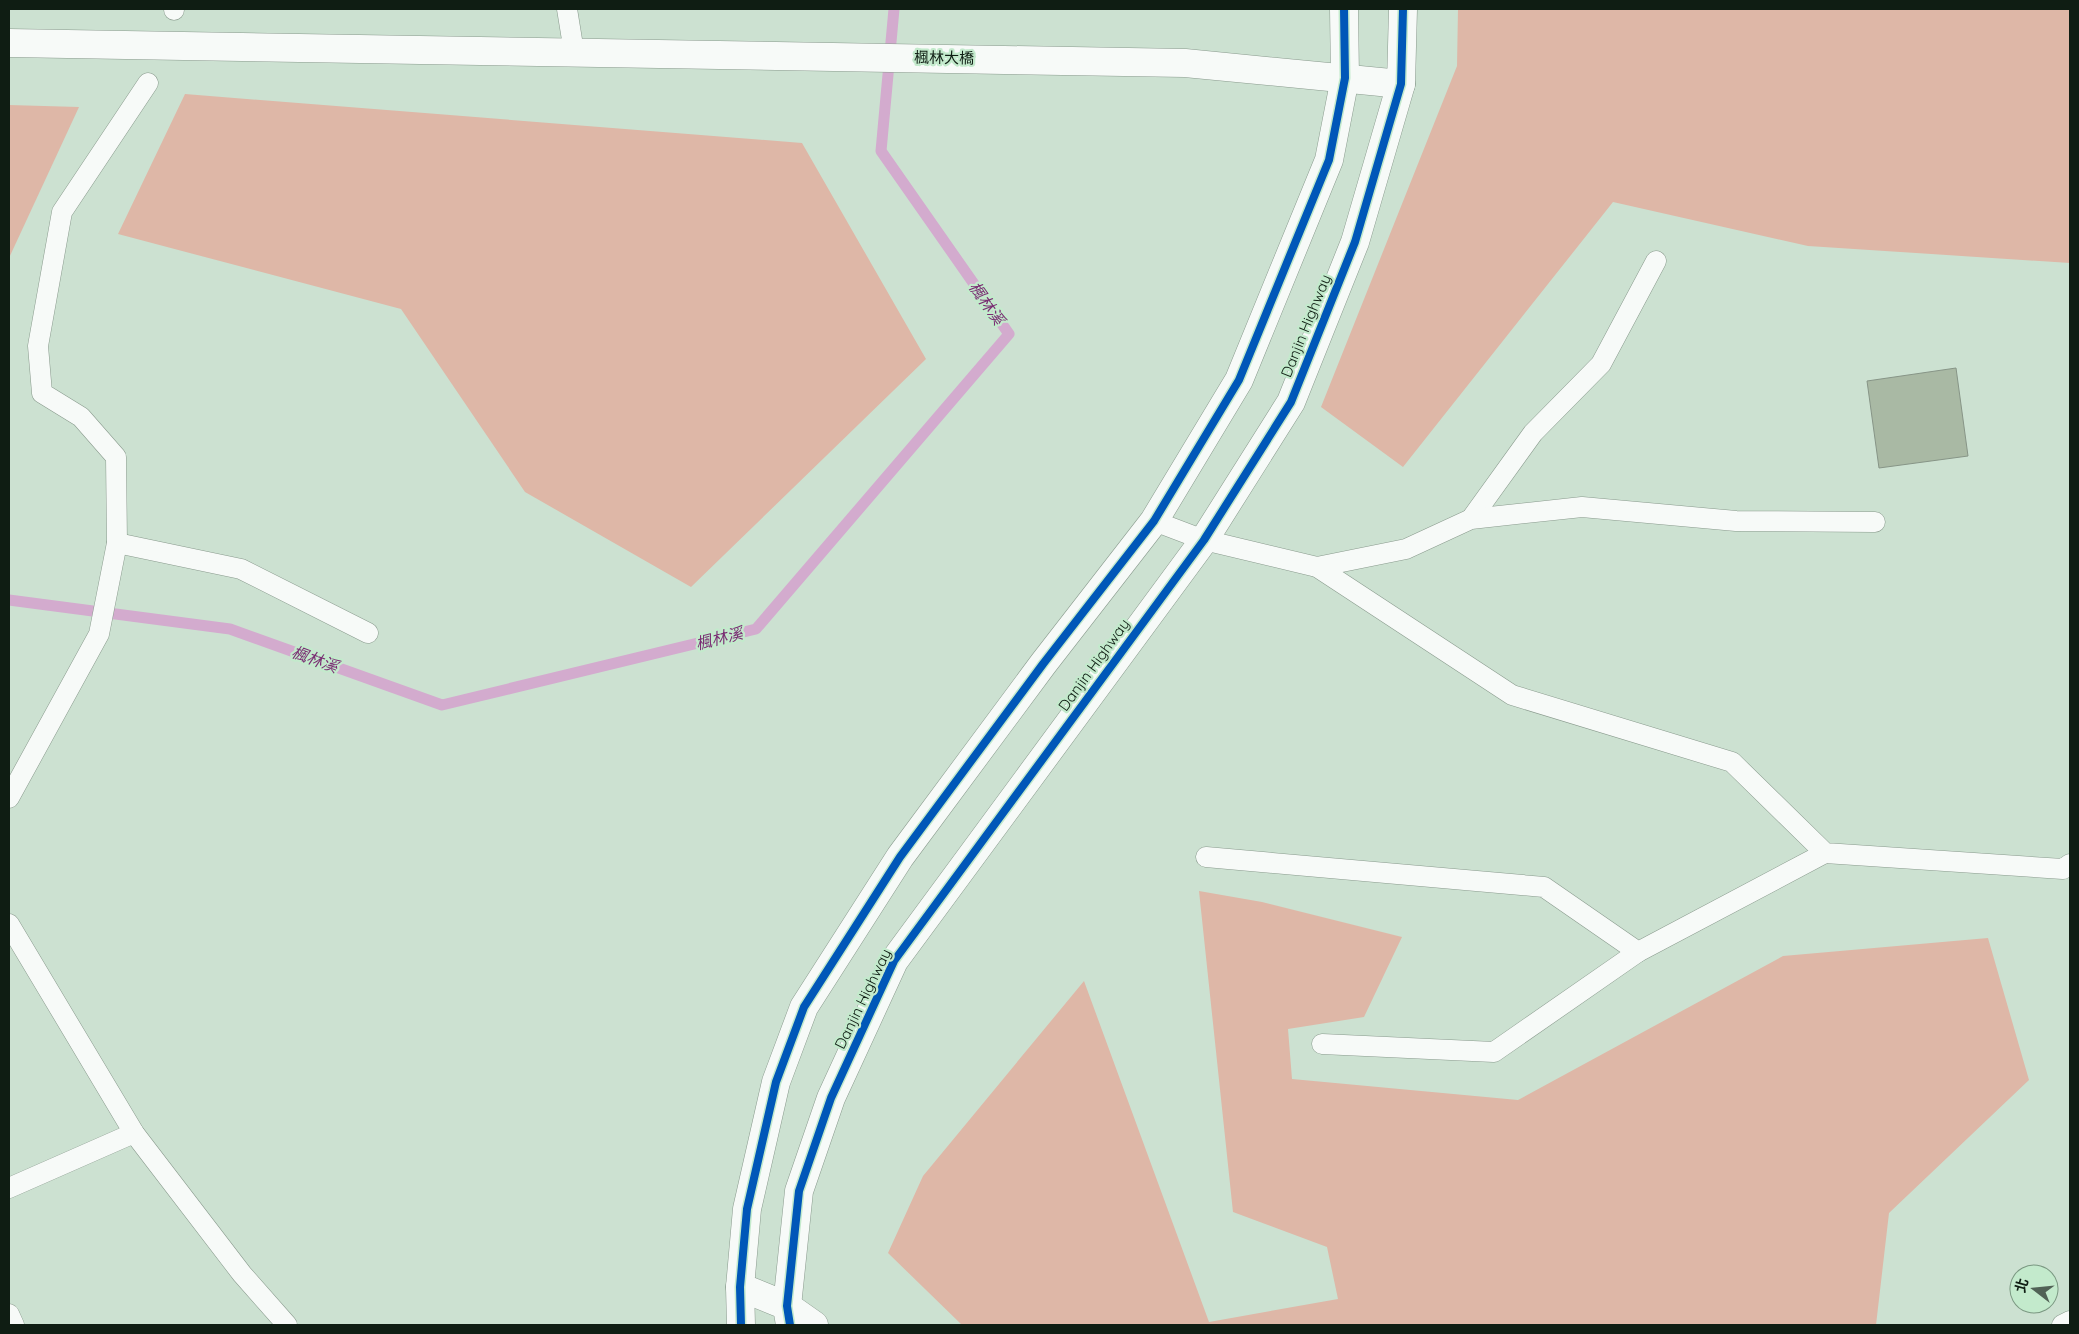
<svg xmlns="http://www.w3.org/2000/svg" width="2079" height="1334" font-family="Quicksand,'Noto Sans TC',sans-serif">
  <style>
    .forest { fill: #deb7a7 }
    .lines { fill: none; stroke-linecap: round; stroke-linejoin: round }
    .stream { stroke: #d3abce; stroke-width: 11 }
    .building { fill: #a9b9a4; stroke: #879587 }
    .lane-casing { stroke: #899a8d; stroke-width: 21 }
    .street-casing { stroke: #899a8d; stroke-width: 29 }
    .primary-casing { stroke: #899a8d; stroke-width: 29 }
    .lane { stroke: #f7faf8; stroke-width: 20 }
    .street { stroke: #f7faf8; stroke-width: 28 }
    .primary { stroke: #f7faf8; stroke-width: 28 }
    .cycleway-casing { stroke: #c3eacc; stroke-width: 11 }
    .cycleway { stroke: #0057b8; stroke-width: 8 }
    .labels { text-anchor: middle; stroke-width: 4.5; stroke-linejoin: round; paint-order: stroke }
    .street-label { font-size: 15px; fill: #0f1d13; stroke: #c3eacc }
    .water-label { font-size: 16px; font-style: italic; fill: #7a2e73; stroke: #c3eacc }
  </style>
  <rect width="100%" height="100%" fill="#cce1d1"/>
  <g class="forest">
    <path d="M 1458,9 L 2070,9 L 2070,263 L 1808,246 L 1613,202 L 1403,467 L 1321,407 L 1457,66 Z"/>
    <path d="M 185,94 L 802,143 L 926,359 L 691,587 L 525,492 L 401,309 L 118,234 Z"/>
    <path d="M 9,105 L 79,107 L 9,258 Z"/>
    <path d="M 1199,891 L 1262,902 L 1402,937 L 1364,1017 L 1288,1029 L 1292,1079 L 1518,1100 L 1783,956 L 1988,938 L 2029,1080 L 1889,1213 L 1876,1325 L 962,1325 L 888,1253 L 923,1176 L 1084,981 L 1209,1322 L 1338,1299 L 1327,1247 L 1233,1212 Z"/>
  </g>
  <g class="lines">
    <path class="stream" d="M 9,600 L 230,629 L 442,705 L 756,629 L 1009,334 L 881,151 L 894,9"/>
  </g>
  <path class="building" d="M 1956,368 L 1968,456 L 1879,468 L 1867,381 Z"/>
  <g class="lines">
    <defs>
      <g id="lane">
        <path d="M 174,9 L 174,10"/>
        <path d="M 567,9 L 574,52"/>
        <path d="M 1471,519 L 1533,433 L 1601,364 L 1656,261"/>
        <path d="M 1154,521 L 1204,540 L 1317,567 L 1512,695 L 1732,762 L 1825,853 L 2063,869 L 2070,864"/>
        <path d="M 117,543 L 241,569 L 368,633"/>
        <path d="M 1317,567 L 1406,549 L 1471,519 L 1582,507 L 1736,521 L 1875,522"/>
        <path d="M 9,798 L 99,634 L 117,543 L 116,457 L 81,417 L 42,393 L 38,346 L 62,212 L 148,83"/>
        <path d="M 1206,857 L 1544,887 L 1638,952 L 1825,853"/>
        <path d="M 9,924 L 134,1133 L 242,1274 L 287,1325"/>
        <path d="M 1322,1044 L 1494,1052 L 1638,952"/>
        <path d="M 9,1188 L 134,1133"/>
        <path d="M 9,1314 L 14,1325"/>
        <path d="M 2062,1325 L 2070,1321"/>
      </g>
      <g id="street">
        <path d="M 9,43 L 1185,63 L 1401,84"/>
        <path d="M 740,1287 L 787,1306 L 814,1325"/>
      </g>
      <g id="primary">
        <path d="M 741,1325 L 740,1287 L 747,1209 L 776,1082 L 804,1007 L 900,857 L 1043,664 L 1154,521 L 1239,380 L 1329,160 L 1345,78 L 1344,9"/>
        <path d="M 790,1325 L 787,1306 L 799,1191 L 831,1098 L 894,961 L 1204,540 L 1291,402 L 1355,242 L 1401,84 L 1403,9"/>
      </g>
    </defs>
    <use href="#lane" class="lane-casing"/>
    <use href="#street" class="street-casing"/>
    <use href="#primary" class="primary-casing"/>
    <use href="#lane" class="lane"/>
    <use href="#street" class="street"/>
    <use href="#primary" class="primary"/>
    <defs>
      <g id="cycleway">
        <path d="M 741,1325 L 740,1287 L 747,1209 L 776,1082 L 804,1007 L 900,857 L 1043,664 L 1154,521 L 1239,380 L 1329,160 L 1345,78 L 1344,9"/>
        <path d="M 790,1325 L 787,1306 L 799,1191 L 831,1098 L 894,961 L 1204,540 L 1291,402 L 1355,242 L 1401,84 L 1403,9"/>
      </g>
    </defs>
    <use href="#cycleway" class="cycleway-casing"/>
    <use href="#cycleway" class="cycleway"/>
  </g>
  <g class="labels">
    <g class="street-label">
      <text transform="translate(944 58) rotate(1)" y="5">楓林大橋</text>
      <text transform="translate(1306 326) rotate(-68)" y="5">Danjin Highway</text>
      <text transform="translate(1094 665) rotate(-54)" y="5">Danjin Highway</text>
      <text transform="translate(863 999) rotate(-64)" y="5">Danjin Highway</text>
    </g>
    <g class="water-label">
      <text transform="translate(987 303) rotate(55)" y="6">楓林溪</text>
      <text transform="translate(719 638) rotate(-14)" y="6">楓林溪</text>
      <text transform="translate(315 659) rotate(20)" y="6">楓林溪</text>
    </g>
  </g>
  <rect width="2079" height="1334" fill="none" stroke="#0f1d13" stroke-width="20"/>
  <g transform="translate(2034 1289) rotate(286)"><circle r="24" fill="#c3eacc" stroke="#7b9882"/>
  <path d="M0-4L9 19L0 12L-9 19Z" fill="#516256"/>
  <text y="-8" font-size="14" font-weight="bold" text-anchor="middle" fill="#0f1d13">北</text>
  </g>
</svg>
